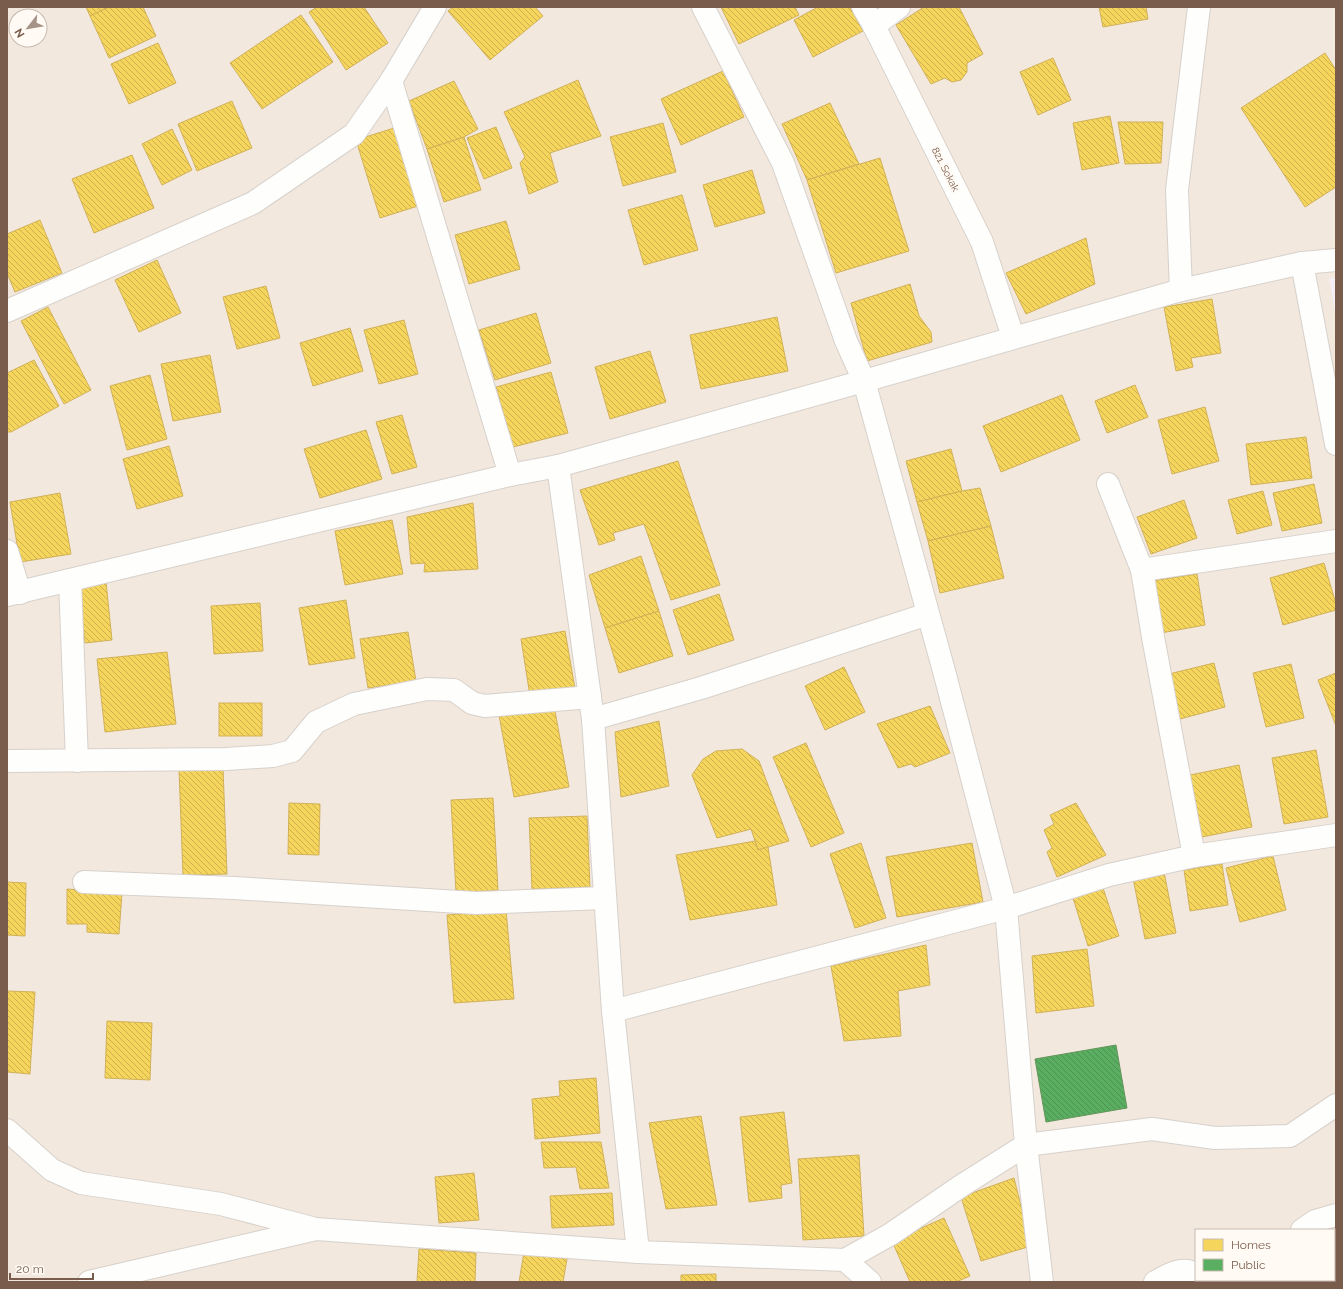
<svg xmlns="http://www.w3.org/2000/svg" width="1343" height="1289" font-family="Raleway,sans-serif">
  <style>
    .residential { fill: #f2e8de; fill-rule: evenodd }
    .education { fill: #f6eef6 }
    .homes { fill: url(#homes-back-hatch); stroke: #d1b158 }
    .public { fill: url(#public-back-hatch); stroke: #64955b }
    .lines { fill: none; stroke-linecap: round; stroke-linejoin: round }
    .minor-casing { stroke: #d7d1cb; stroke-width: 24 }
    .minor { stroke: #fefefd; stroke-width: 22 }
    .labels { text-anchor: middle; stroke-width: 4; stroke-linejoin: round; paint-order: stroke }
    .street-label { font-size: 10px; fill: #7a5c4d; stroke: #fffaf3 }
  </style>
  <defs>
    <pattern id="homes-back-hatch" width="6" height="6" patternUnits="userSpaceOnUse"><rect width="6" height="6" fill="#f6d55c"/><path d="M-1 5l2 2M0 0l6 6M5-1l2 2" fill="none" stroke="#ccb04e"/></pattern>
    <pattern id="public-back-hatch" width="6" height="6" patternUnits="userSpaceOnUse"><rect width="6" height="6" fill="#5aae61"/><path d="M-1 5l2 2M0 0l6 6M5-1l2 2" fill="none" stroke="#4f9152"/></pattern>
  </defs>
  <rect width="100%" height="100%" fill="#f9f5f0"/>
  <path class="residential" d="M 7,7 L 1336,7 L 1336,1282 L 7,1282 ZM 16,16 L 40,16 L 40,40 L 16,40 ZM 1196,1230 L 1334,1230 L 1334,1280 L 1196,1280 Z"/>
  <path class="education" d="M 1329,278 L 1336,278 L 1336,318 Z"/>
  <g class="homes">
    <path d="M 86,7 L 109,7 L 90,16 Z"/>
    <path d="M 109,7 L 143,7 L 156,36 L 109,58 L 90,16 Z"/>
    <path d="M 317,7 L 364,7 L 388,43 L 346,70 L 309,12 Z"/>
    <path d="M 453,7 L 535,7 L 543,16 L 490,60 L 448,11 Z"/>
    <path d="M 721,7 L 795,7 L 799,15 L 739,44 Z"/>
    <path d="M 818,7 L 850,7 L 863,31 L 813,57 L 794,20 Z"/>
    <path d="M 924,7 L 959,7 L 983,54 L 967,63 L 967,72 L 961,80 L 952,82 L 945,78 L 931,84 L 896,25 Z"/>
    <path d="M 1099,7 L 1146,7 L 1148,19 L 1103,27 Z"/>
    <path d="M 301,15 L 333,62 L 262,109 L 230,63 Z"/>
    <path d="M 158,43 L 176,83 L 129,104 L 111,64 Z"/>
    <path d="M 1325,53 L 1336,70 L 1336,187 L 1305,207 L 1241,108 Z"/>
    <path d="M 1053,58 L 1071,100 L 1038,115 L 1020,72 Z"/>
    <path d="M 723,71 L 744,117 L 681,145 L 661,99 Z"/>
    <path d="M 578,80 L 601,136 L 550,153 L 558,182 L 529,194 L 520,163 L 525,157 L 504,112 Z"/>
    <path d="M 454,81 L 478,129 L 464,137 L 427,149 L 409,101 Z"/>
    <path d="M 232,101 L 252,148 L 197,171 L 178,124 Z"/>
    <path d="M 830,103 L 859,164 L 807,180 L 782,124 Z"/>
    <path d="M 1110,116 L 1119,163 L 1082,170 L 1073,123 Z"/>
    <path d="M 1118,122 L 1163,122 L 1161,163 L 1125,164 Z"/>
    <path d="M 663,123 L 676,172 L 623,186 L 610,137 Z"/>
    <path d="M 496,127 L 512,168 L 484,179 L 467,138 Z"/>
    <path d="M 394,128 L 418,206 L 380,218 L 356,140 Z"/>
    <path d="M 172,129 L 192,170 L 162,185 L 142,144 Z"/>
    <path d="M 464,137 L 481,190 L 444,202 L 427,149 Z"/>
    <path d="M 132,155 L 154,208 L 94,233 L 72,179 Z"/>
    <path d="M 880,158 L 909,251 L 836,273 L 807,180 Z"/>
    <path d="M 752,170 L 765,213 L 715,227 L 703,185 Z"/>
    <path d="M 682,195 L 698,250 L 644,265 L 628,210 Z"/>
    <path d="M 40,220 L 62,273 L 15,292 L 7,273 L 7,234 Z"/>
    <path d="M 506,221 L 520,269 L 469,284 L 455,235 Z"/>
    <path d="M 1086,238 L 1095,284 L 1026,314 L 1006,273 Z"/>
    <path d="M 157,260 L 181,313 L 139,332 L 115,280 Z"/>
    <path d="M 910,284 L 919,316 L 931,332 L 932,342 L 867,361 L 851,303 Z"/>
    <path d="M 266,286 L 280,338 L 237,349 L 223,297 Z"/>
    <path d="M 1212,299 L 1221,353 L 1191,358 L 1193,367 L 1176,371 L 1164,307 Z"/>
    <path d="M 48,307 L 91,390 L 64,404 L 21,321 Z"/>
    <path d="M 536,313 L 551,363 L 495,380 L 479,330 Z"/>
    <path d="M 777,317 L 788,371 L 701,389 L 690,335 Z"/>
    <path d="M 404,320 L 418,374 L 379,384 L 364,330 Z"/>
    <path d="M 350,328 L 363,371 L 313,386 L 300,343 Z"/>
    <path d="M 650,351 L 666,402 L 610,419 L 595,367 Z"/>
    <path d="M 210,355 L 221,412 L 173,421 L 161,364 Z"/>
    <path d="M 34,360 L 59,406 L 11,432 L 7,432 L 7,373 Z"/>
    <path d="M 551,372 L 568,433 L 513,447 L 496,387 Z"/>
    <path d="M 150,375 L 167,439 L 127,450 L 110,386 Z"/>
    <path d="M 1135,385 L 1148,417 L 1107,433 L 1095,401 Z"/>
    <path d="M 1062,395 L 1080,440 L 1001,472 L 983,426 Z"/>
    <path d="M 1205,407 L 1219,461 L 1172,474 L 1158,420 Z"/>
    <path d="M 402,415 L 417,467 L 392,474 L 376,422 Z"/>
    <path d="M 366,430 L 382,479 L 320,498 L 304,449 Z"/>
    <path d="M 1306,437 L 1312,478 L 1251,485 L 1246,444 Z"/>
    <path d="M 169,446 L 183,496 L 137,509 L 123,459 Z"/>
    <path d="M 951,449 L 962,491 L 917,502 L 906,461 Z"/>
    <path d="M 678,461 L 720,585 L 671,600 L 644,524 L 613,533 L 615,540 L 599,545 L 580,490 Z"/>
    <path d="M 1314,484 L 1322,523 L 1282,531 L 1273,493 Z"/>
    <path d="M 980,488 L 991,526 L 928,541 L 917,502 L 962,491 Z"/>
    <path d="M 1263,491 L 1272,525 L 1237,534 L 1228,500 Z"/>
    <path d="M 60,493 L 71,554 L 20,562 L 10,502 Z"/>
    <path d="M 1184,500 L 1197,538 L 1151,554 L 1137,517 Z"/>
    <path d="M 473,503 L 478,569 L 424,572 L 425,563 L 411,564 L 407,517 Z"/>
    <path d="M 392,520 L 403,574 L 345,585 L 335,531 Z"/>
    <path d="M 991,526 L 1004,578 L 940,593 L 928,541 Z"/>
    <path d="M 641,556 L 659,611 L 605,628 L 589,575 Z"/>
    <path d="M 1324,563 L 1336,604 L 1336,610 L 1283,625 L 1270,578 Z"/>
    <path d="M 1197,574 L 1205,625 L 1161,633 L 1152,581 Z"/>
    <path d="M 106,582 L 112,640 L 85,643 L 79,585 Z"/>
    <path d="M 719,594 L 734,640 L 688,655 L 673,610 Z"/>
    <path d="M 346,600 L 355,658 L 309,665 L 299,608 Z"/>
    <path d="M 260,603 L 263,651 L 214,654 L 211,606 Z"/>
    <path d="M 659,611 L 673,656 L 619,673 L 605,628 Z"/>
    <path d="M 565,631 L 575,689 L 530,696 L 521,639 Z"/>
    <path d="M 408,632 L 416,681 L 368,688 L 360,639 Z"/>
    <path d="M 167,652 L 176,724 L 105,732 L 97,659 Z"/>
    <path d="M 1214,663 L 1225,707 L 1180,719 L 1169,674 Z"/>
    <path d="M 1291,664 L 1304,718 L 1266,727 L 1253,673 Z"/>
    <path d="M 844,667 L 865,712 L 825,730 L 805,686 Z"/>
    <path d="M 1336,673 L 1336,726 L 1318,680 Z"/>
    <rect x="219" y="703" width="43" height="33"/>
    <path d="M 554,706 L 569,787 L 514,797 L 499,715 Z"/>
    <path d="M 930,706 L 950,753 L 915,767 L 911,764 L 898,768 L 877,724 Z"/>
    <path d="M 659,721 L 669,786 L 621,797 L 615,732 Z"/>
    <path d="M 806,743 L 844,833 L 811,847 L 773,757 Z"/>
    <path d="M 742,749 L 759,761 L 789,841 L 758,850 L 751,829 L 717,838 L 692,775 L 703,759 L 716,751 Z"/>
    <path d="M 1316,750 L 1328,817 L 1284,824 L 1272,758 Z"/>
    <path d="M 1239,765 L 1252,827 L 1202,837 L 1190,775 Z"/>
    <path d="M 223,768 L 227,874 L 183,875 L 179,770 Z"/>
    <path d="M 493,798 L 498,890 L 456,893 L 451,800 Z"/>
    <path d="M 289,803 L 320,804 L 319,855 L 288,854 Z"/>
    <path d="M 1076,803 L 1106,855 L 1057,877 L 1047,852 L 1052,848 L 1044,830 L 1054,824 L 1050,815 Z"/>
    <path d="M 587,816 L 590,887 L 532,889 L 529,818 Z"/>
    <path d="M 755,841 L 758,850 L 768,847 L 777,905 L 690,920 L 676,855 Z"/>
    <path d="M 861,843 L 886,918 L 855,928 L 830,854 Z"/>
    <path d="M 972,843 L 983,902 L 897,917 L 886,857 Z"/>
    <path d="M 1273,856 L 1286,910 L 1240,922 L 1226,868 Z"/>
    <path d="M 1222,864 L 1228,905 L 1190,911 L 1184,870 Z"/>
    <path d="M 1164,872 L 1176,933 L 1145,939 L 1133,878 Z"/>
    <path d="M 7,882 L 26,883 L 25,936 L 7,935 Z"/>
    <path d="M 1103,888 L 1119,936 L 1088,946 L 1073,898 Z"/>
    <path d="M 67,889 L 122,893 L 119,934 L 87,932 L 87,924 L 67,924 Z"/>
    <path d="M 506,910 L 514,999 L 454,1003 L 447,915 Z"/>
    <path d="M 926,945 L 930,985 L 898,991 L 901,1036 L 844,1041 L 831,966 Z"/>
    <path d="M 1087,949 L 1094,1006 L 1036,1013 L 1032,956 Z"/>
    <path d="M 7,991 L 35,992 L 30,1074 L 7,1072 Z"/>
    <path d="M 107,1021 L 152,1023 L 150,1080 L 105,1078 Z"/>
    <path d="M 596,1078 L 600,1133 L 535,1139 L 532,1099 L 560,1096 L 559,1081 Z"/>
    <path d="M 784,1112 L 792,1183 L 781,1185 L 782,1198 L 749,1202 L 740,1117 Z"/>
    <path d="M 701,1116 L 717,1205 L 666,1209 L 649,1123 Z"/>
    <path d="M 541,1142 L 601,1142 L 609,1188 L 580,1189 L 576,1167 L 544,1168 Z"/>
    <path d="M 859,1155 L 864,1236 L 803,1240 L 798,1159 Z"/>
    <path d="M 474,1173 L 479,1220 L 439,1223 L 435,1177 Z"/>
    <path d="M 1014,1178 L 1031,1246 L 981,1261 L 961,1197 Z"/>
    <path d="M 612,1193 L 614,1225 L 552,1228 L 550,1196 Z"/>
    <path d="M 944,1218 L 970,1276 L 956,1282 L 910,1282 L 892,1241 Z"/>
    <path d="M 419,1249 L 476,1253 L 475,1282 L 417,1282 Z"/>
    <path d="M 524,1252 L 567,1259 L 563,1282 L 519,1282 Z"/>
    <path d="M 716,1274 L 716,1282 L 681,1282 L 681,1275 Z"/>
  </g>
  <path class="public" d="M 1116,1045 L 1127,1108 L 1046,1122 L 1035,1059 Z"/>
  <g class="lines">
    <defs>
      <g id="minor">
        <path d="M 703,7 L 783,163 L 846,341 L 864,381 L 944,671 L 1006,908 L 1026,1145 L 1042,1282"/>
        <path d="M 863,7 L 874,26 L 982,242 L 1013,337"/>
        <path d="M 874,26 L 899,7"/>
        <path d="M 391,81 L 510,475"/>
        <path d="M 1302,263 L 1336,444"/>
        <path d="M 1181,290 L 1177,190 L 1199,7"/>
        <path d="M 7,311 L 253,203 L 354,134 L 391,81 L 435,7"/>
        <path d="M 558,466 L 593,719 L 613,1011 L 638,1252"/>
        <path d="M 1108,484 L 1142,570 L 1153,637 L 1194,856"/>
        <path d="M 7,551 L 20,593"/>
        <path d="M 1142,570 L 1336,541"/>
        <path d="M 70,580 L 77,761"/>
        <path d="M 7,595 L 510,475 L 558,466 L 864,381 L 1181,290 L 1302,263 L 1336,260"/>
        <path d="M 593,719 L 701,688 L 928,614"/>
        <path d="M 7,761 L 226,759 L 273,756 L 292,751 L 316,722 L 354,704 L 427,689 L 454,690 L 472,703 L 485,706 L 590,697"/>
        <path d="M 84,882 L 234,888 L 476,903 L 605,898"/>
        <path d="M 613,1011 L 1006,908 L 1109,875 L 1194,856 L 1336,835"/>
        <path d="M 7,1130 L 52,1170 L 81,1183 L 221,1204 L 312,1228"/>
        <path d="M 1302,1230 L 1315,1221 L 1336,1215"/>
        <path d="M 845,1260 L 891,1234 L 961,1186 L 1026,1145 L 1152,1129 L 1215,1138 L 1290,1136 L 1336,1105"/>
        <path d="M 89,1282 L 316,1229 L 638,1252 L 845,1260 L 870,1282"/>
        <path d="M 1155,1282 C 1168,1275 1182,1266 1196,1274"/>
        <path d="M 1213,1282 L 1222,1280"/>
      </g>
    </defs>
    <use href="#minor" class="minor-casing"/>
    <use href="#minor" class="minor"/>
  </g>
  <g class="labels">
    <g class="street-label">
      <text transform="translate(946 169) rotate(63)" y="4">821. Sokak</text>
    </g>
  </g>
  <rect width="1343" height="1289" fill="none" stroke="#7a5c4d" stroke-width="16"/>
  <rect x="1195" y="1229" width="140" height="52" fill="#fffaf3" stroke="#cabbb1"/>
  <rect x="1203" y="1239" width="20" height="12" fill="#f6d55c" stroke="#cabbb1"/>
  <text x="1231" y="1249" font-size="12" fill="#7a5c4d">Homes</text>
  <rect x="1203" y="1259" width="20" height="12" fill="#5aae61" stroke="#cabbb1"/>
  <text x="1231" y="1269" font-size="12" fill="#7a5c4d">Public</text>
  <g transform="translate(28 28) rotate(239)"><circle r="19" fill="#fffaf3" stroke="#cabbb1"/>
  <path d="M0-3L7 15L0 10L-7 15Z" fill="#a69286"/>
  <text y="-6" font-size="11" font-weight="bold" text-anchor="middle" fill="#7a5c4d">N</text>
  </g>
  <path d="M10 1273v6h83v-6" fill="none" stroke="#7a5c4d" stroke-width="2"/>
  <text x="16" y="1273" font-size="12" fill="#7a5c4d" stroke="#fffaf3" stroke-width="3" paint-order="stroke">20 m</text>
</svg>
